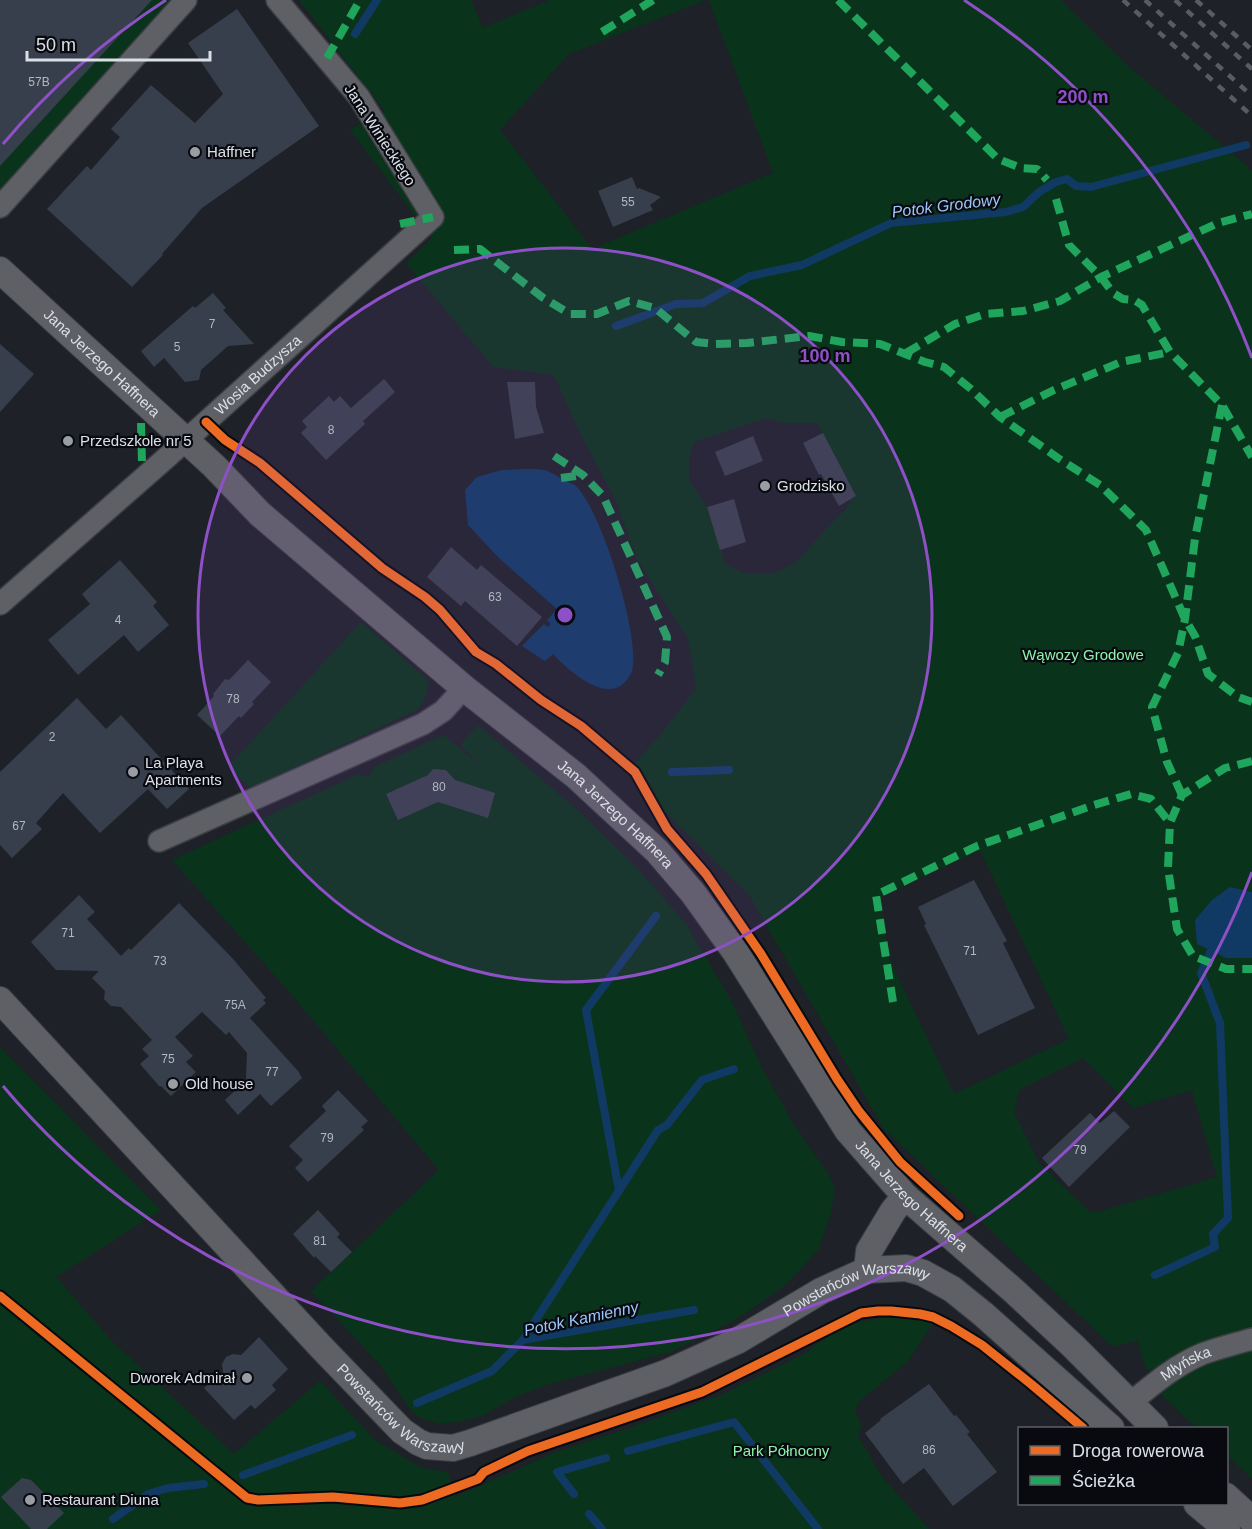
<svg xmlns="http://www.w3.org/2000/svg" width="1252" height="1529" font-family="Helvetica,sans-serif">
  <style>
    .green { fill: #0a331b; fill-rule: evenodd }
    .water { fill: #103a63 }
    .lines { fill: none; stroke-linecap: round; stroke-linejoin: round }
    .stream { stroke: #103a63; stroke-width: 8 }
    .building { fill: #373f4c }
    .minor-casing { stroke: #3b3e43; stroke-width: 24 }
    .tertiary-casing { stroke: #3b3e43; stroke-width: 28 }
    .minor { stroke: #5e6065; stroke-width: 21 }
    .tertiary { stroke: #5e6065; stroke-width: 26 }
    .rail { stroke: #595c60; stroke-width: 4.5; stroke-dasharray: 8 8; stroke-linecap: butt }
    .quiet { stroke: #20a55d; stroke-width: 8; stroke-dasharray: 15 8; stroke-linecap: butt }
    .cycleway-casing { stroke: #080a0f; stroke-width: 13 }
    .cycleway { stroke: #ed6a23; stroke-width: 9 }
    .ring { fill: none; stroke: #8e50c7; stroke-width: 3 }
    .poi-dot { fill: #999ea4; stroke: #080a0f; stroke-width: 2 }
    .labels { text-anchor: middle; stroke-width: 4.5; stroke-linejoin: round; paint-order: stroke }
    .number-label { font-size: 12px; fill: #b2b8c0 }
    .street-label { font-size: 15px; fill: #dbe0e7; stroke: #080a0f }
    .poi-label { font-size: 15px; fill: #dbe0e7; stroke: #080a0f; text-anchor: start }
    .park-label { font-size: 15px; fill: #8bf4a8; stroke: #080a0f }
    .water-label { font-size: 16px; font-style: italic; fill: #9ac6fa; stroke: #080a0f }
    .centre { fill: #8e50c7; stroke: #080a0f; stroke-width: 3 }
    .ring-label { font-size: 18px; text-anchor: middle; font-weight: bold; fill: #8e50c7; stroke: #080a0f; stroke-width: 4.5; stroke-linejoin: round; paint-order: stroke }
  </style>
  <rect width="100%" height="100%" fill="#1e2228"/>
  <g class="green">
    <path d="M 0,0 L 177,0 L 0,195 Z"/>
    <path d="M 299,0 L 471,0 L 483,28 L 550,0 L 706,0 L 569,54 L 500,130 L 592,249 L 773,173 L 709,0 L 1061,0 L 1128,66 L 1252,170 L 1252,892 L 1230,887 L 1197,944 L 1226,958 L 1252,958 L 1252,1479 L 1227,1455 L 1226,1428 L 1197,1428 L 1162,1396 L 1158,1390 L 1171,1360 L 1153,1370 L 1146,1369 L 1137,1340 L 1113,1347 L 884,1129 L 749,895 L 626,773 L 661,734 L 696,688 L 688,639 L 637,559 L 615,499 L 578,429 L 554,375 L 493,367 L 406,263 L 432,238 L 350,130 L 384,110 ZM 767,418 L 782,423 L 817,423 L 856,496 L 851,499 L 847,508 L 819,536 L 799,560 L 775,573 L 746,574 L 725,564 L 707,507 L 689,480 L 689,458 L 694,442 ZM 980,850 L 1069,1039 L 954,1094 L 888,956 L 880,897 ZM 1083,1058 L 1133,1108 L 1192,1090 L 1217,1177 L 1098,1212 L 1089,1211 L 1039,1163 L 1014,1112 L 1019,1090 Z"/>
    <path d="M 361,622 L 426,678 L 429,684 L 424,701 L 415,711 L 251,788 L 228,767 Z"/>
    <path d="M 478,725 L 579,811 L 639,870 L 686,924 L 732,1002 L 760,1064 L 794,1125 L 829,1175 L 835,1188 L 831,1212 L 819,1249 L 787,1284 L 737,1319 L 671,1352 L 549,1384 L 513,1398 L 484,1415 L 462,1421 L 439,1424 L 421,1418 L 411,1411 L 381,1366 L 311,1291 L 439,1170 L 291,994 L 172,860 L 359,774 L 365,777 L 372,773 L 374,767 L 444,735 L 480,766 L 460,745 Z"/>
    <path d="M 0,1047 L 161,1210 L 56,1277 L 112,1341 L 234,1454 L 320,1381 L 375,1440 L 422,1468 L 448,1472 L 455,1497 L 556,1452 L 629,1428 L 723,1394 L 806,1353 C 842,1320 887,1311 934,1322 L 908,1361 L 859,1402 L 855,1412 L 862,1425 L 858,1436 L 883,1478 L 929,1529 L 0,1529 Z"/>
  </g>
  <g class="water">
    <path d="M 502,470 C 515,470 531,468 543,470 C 550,471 558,477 564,480 C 568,482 573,484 576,486 C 601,510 641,637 632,671 C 631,674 628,679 625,682 C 605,704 567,669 553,654 L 545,661 L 522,646 L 544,624 L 548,627 L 551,624 L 547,620 L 557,609 L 499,558 L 468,525 L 465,490 L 477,477 Z"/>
    <path d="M 1230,887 L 1252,892 L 1252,958 L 1226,958 L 1197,944 L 1195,920 L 1212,900 Z"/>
  </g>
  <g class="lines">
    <g class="stream">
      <path d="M 355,34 L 377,0"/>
      <path d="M 616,326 L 676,304 L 703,303 L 750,276 L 802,265 L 891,223 L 1006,212 L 1023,207 L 1039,192 L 1056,182 L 1067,179 L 1076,186 L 1091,187 L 1246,145"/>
      <path d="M 672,772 L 729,770"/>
      <path d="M 619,1191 L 586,1010 L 656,916"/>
      <path d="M 1155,1275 L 1215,1247 L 1213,1234 L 1228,1218 L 1220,1023 L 1201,973 L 1211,951"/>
      <path d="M 523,1340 L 658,1130 L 667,1125 L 702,1080 L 734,1069"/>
      <path d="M 417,1403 L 492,1371 L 523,1340 L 694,1310"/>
      <path d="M 628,1451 L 734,1422 L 818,1529"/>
      <path d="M 243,1475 L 352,1435"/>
      <path d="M 574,1494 L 557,1472 L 606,1458"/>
      <path d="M 589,1514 L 602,1529"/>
      <path d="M 113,1519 L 148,1494 L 168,1488 L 204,1484"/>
    </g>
  </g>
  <g class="building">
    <path d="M 0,0 L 152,0 L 0,166 Z"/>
    <path d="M 237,9 L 319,126 L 202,208 L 162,254 L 163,255 L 132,287 L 47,209 L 87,166 L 91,170 L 120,137 L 111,129 L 151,85 L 195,123 L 223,94 L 188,43 Z"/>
    <path d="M 632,177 L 637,189 L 639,188 L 661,197 L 650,205 L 653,210 L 613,227 L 598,191 Z"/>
    <path d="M 213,293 L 226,308 L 223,310 L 254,344 L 228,346 L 201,370 L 199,380 L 185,382 L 164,358 L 154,367 L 141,351 L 193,306 L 195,308 Z"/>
    <path d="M 0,344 L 34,374 L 0,412 Z"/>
    <path d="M 384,379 L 395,392 L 363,421 L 365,424 L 326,460 L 301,433 L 307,427 L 302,421 L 329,396 L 334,402 L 340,396 L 351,408 Z"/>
    <path d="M 507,382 L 535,382 L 536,407 L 544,433 L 515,439 Z"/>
    <path d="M 823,433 L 856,496 L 839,506 L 821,474 L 819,475 L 803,443 Z"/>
    <path d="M 753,436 L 763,461 L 725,476 L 715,452 Z"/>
    <path d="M 734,499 L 746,542 L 720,550 L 707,507 Z"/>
    <path d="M 451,547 L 477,570 L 481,565 L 542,617 L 517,646 L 465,601 L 461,606 L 427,577 Z"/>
    <path d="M 120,560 L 157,602 L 153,606 L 169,625 L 138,652 L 124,635 L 78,675 L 48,640 L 90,604 L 82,594 Z"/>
    <path d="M 248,660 L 271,682 L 252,702 L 254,704 L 241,718 L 239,716 L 220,736 L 197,715 L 214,696 L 213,694 L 225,679 L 229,680 Z"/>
    <path d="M 77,698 L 106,729 L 121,715 L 189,789 L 167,809 L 148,789 L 100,833 L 63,793 L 36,823 L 42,829 L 12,858 L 0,845 L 0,772 Z"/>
    <path d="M 433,769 L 446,770 L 455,780 L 495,793 L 488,818 L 438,802 L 398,820 L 386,794 L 428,775 Z"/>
    <path d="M 974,880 L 1007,941 L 1003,943 L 1035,1008 L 978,1035 L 924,925 L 926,924 L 918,907 Z"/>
    <path d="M 79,895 L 95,912 L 87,919 L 121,956 L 129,948 L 131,950 L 179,903 L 234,960 L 266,998 L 263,1000 L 266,1003 L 250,1018 L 298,1071 L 302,1078 L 271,1106 L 260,1094 L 238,1115 L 225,1100 L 246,1080 L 247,1053 L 229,1032 L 226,1035 L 202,1012 L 175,1037 L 193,1056 L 186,1062 L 196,1072 L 171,1096 L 161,1086 L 160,1087 L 140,1064 L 149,1056 L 142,1049 L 152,1040 L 121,1007 L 111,1006 L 104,999 L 105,991 L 92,978 L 99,971 L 56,970 L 31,942 Z"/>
    <path d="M 338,1090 L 368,1121 L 361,1127 L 364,1130 L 308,1182 L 295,1168 L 303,1160 L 289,1146 L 326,1111 L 322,1106 Z"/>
    <path d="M 1114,1111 L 1130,1127 L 1069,1187 L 1042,1158 L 1090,1113 L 1100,1123 Z"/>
    <path d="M 318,1210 L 340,1234 L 337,1237 L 352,1252 L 331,1272 L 315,1256 L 314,1258 L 293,1234 Z"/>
    <path d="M 259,1337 L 288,1369 L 272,1385 L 276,1390 L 255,1409 L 251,1405 L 234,1420 L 204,1388 L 223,1372 L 222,1364 L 226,1357 L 233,1354 L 241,1355 Z"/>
    <path d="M 929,1384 L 954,1416 L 956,1415 L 970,1432 L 967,1434 L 997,1472 L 953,1506 L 924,1468 L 903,1484 L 865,1433 L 881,1420 L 880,1419 Z"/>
    <path d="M 22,1478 L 31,1480 L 64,1513 L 47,1529 L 31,1529 L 1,1497 Z"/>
  </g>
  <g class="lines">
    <defs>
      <g id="minor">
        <path d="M 0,207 L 186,0"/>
        <path id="s1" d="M 0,604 L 165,459 L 433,217 L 359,97 L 277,0"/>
        <path d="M 159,841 L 423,724 L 443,711 L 464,688"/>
        <path id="s2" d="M 1129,1404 C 1152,1385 1174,1366 1202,1354 C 1218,1348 1235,1344 1252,1339"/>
      </g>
      <g id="tertiary">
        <path id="s3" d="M 0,270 L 214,466 L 260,514 L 464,688 L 576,776 L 657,851 L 693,893 L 736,953 L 848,1131 L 905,1196 L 1015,1292 L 1073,1346 L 1155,1428"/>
        <path id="s4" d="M 0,1000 L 321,1347 L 402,1431 L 418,1442 L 427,1446 L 453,1448 L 470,1443 L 666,1373 L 737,1341 L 821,1291 L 867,1270 L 906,1268 L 923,1273 L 952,1289 L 983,1314 L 1111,1428"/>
        <path d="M 867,1270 L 869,1251 L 893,1211 L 905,1196"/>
        <path d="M 1226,1496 L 1252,1520"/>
        <path d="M 1197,1504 L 1227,1529"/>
      </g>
    </defs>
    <use href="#minor" class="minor-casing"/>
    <use href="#tertiary" class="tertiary-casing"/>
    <use href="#minor" class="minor"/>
    <use href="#tertiary" class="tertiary"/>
    <g class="rail">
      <path d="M 1123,0 L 1252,116"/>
      <path d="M 1145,0 L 1252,96"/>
      <path d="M 1175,0 L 1252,69"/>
      <path d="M 1196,0 L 1252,50"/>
    </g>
    <g class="quiet">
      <path d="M 838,0 L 998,159 L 1021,168 L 1037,169 L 1047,180"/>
      <path d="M 602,32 L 653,0"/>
      <path d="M 327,58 L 360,0"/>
      <path d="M 1056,199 L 1069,245 L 1101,277 L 1113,293 L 1123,299 L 1134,300 L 1142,305 L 1170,352 L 1222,405 L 1252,457"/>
      <path d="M 400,224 L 433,217"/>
      <path d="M 454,250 L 480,249 L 542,297 L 570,314 L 597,314 L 629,301 L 655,308 L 696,342 L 715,344 L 747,343 L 809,336 L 842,342 L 880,344 L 925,362 L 944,367 L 971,389 L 1000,417 L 1058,458 L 1100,485 L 1146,530 L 1185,619 L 1195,636 L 1208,674 L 1238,697 L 1252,702"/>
      <path d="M 906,353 L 955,324 L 985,314 L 1023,311 L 1060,301 L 1101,277 L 1218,223 L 1252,214"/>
      <path d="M 1000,417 L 1054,390 L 1121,362 L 1170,352"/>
      <path d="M 141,423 L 142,462"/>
      <path d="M 554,456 L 583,475 L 603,496 L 667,637 L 665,662 L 658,675"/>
      <path d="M 561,478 L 583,475"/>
      <path d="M 1252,761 L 1225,768 L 1182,795 L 1170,823 L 1168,868 L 1177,929 L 1193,956 L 1226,969 L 1252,969"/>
      <path d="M 1182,795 L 1167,762 L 1152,707 L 1178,653 L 1185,619 L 1195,538 L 1222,405"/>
      <path d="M 893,1002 L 876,895 L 977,846 L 1094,805 L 1131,794 L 1151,799 L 1170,823"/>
    </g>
    <defs>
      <g id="cycleway">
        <path d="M 206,422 L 225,440 L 260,463 L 382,568 L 425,597 L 440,610 L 476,652 L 496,664 L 541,700 L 581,726 L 635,772 L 667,829 L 706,874 L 761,954 L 837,1079 L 858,1110 L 900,1162 L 959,1216"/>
        <path d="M 0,1296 L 247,1498 L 258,1500 L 333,1497 L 400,1503 L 422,1500 L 478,1479 L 484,1472 L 528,1451 L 702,1392 L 861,1313 L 878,1311 L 891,1311 L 920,1314 L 933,1317 L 951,1326 L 982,1345 L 1031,1384 L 1083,1428"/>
      </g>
    </defs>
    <use href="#cycleway" class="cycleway-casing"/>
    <use href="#cycleway" class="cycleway"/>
  </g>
  <circle cx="565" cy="615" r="367" fill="#8e50c7" fill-opacity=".12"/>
  <g class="ring">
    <circle cx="565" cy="615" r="367"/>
    <path d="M1252 872A733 733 0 0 1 3 1086M3 144A733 733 0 0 1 166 0M964 0A733 733 0 0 1 1252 358"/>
  </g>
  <g class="poi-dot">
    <circle cx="195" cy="152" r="6"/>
    <circle cx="68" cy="441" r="6"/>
    <circle cx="765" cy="486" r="6"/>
    <circle cx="133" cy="772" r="6"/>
    <circle cx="173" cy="1084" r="6"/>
    <circle cx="247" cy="1378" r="6"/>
    <circle cx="30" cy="1500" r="6"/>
  </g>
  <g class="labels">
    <g class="number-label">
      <text x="39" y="86">57B</text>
      <text x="628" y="206">55</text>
      <text x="212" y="328">7</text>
      <text x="177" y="351">5</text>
      <text x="331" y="434">8</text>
      <text x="495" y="601">63</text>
      <text x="118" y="624">4</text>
      <text x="233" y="703">78</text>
      <text x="52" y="741">2</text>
      <text x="439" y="791">80</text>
      <text x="19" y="830">67</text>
      <text x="68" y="937">71</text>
      <text x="970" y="955">71</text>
      <text x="160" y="965">73</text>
      <text x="235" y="1009">75A</text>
      <text x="168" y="1063">75</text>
      <text x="272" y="1076">77</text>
      <text x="327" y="1142">79</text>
      <text x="1080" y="1154">79</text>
      <text x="320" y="1245">81</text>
      <text x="929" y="1454">86</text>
    </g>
    <g class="street-label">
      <text transform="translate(380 135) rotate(57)" y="5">Jana Winieckiego</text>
      <text dy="5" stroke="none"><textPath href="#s3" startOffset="138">Jana Jerzego Haffnera</textPath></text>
      <text dy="5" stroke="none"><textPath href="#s1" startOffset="345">Wosia Budzysza</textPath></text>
      <text dy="5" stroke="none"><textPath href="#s3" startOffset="822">Jana Jerzego Haffnera</textPath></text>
      <text dy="5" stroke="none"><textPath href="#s3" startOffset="1308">Jana Jerzego Haffnera</textPath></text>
      <text dy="5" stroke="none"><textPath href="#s4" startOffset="1082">Powstańców Warszawy</textPath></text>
      <text dy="5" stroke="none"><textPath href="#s2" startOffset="70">Młyńska</textPath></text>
      <text dy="5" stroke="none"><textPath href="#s4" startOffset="578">Powstańców Warszawy</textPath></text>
    </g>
    <g class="poi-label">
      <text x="207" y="157">Haffner</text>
      <text x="80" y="446">Przedszkole nr 5</text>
      <text x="777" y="491">Grodzisko</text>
      <text x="145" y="768">La Playa<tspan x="145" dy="17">Apartments</tspan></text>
      <text x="185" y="1089">Old house</text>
      <text x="235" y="1383" text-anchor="end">Dworek Admirał</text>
      <text x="42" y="1505">Restaurant Diuna</text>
    </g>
    <g class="park-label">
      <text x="1083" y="660">Wąwozy Grodowe</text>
      <text x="781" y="1456">Park Północny</text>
    </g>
    <g class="water-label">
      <text transform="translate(946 205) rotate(-7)" y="6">Potok Grodowy</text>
      <text transform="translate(581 1318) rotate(-12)" y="6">Potok Kamienny</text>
    </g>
  </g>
  <circle cx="565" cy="615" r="9" class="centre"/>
  <g class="ring-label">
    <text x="1083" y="103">200 m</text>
    <text x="825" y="362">100 m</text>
  </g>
  <rect x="1018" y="1427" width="210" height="78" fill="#080a0f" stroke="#5c6065" stroke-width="1.5"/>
  <rect x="1030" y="1446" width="30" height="9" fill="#ed6a23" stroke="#5c6065" stroke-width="1.5"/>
  <text x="1072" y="1457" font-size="18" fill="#dbe0e7">Droga rowerowa</text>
  <rect x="1030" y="1476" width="30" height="9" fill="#20a55d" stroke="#5c6065" stroke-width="1.5"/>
  <text x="1072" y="1487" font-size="18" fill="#dbe0e7">Ścieżka</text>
  <path d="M27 51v9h183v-9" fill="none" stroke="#dbe0e7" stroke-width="3"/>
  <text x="36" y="51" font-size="18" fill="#dbe0e7" stroke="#080a0f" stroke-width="4.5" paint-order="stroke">50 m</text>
</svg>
